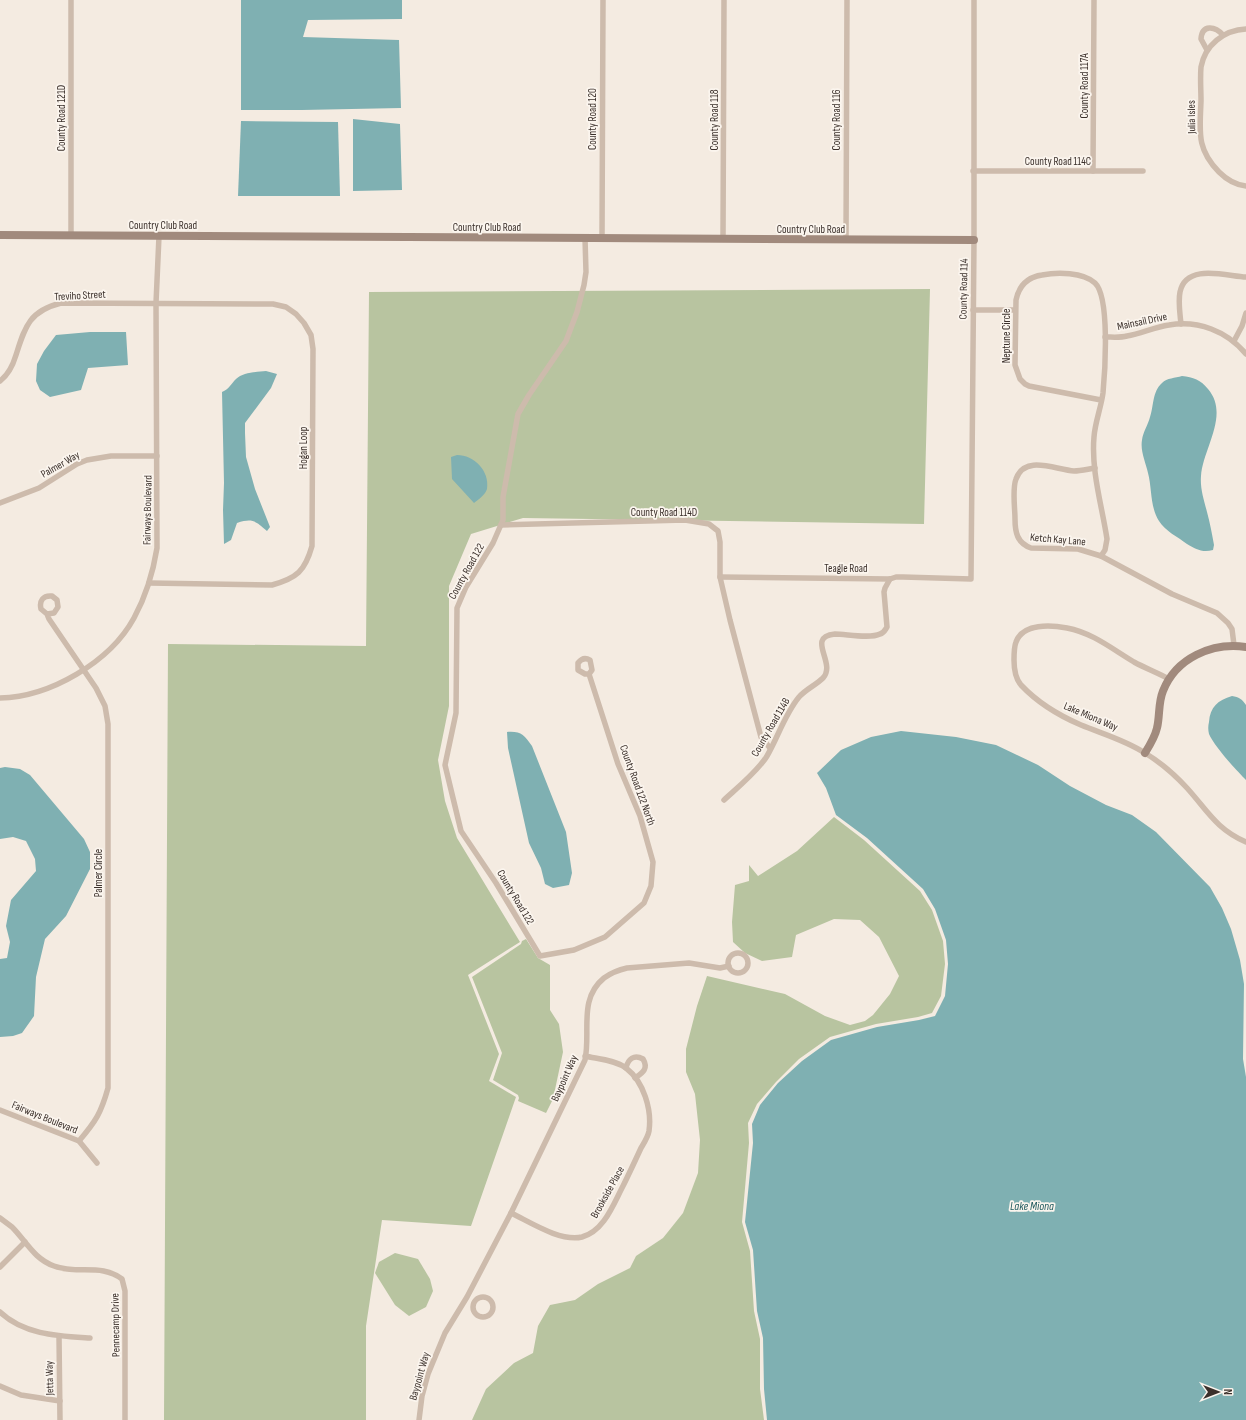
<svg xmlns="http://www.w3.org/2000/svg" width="1246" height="1420" font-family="'Sofia Sans Condensed',sans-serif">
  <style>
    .green { fill: #b8c4a0 }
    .water { fill: #7fb0b2 }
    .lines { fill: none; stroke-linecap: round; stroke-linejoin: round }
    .street { stroke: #cdbbac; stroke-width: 5.5 }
    .secondary { stroke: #a18a7d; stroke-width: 8 }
    .labels { text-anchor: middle; stroke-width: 3.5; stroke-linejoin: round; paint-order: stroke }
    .street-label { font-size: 11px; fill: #3b302b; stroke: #fbf5ee }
    .water-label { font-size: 12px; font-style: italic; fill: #1f5a5e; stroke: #fbf5ee }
  </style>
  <rect width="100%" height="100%" fill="#f4ebe1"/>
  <g class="green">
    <path d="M 930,289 L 924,524 L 523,518 L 471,534 L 449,586 L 449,706 L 438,760 L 445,801 L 457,838 L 520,942 L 468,975 L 499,1054 L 489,1081 L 516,1097 L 471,1226 L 382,1220 L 366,1326 L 366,1420 L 164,1420 L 168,644 L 366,646 L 369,292 Z"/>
    <path d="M 834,817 L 864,840 L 920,891 L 932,910 L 943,941 L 945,964 L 941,996 L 932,1013 L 918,1017 L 876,1024 L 830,1037 L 799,1059 L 776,1082 L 757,1104 L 748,1123 L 749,1143 L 742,1222 L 750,1251 L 754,1311 L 760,1339 L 760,1389 L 764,1420 L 472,1420 L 486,1389 L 514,1363 L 533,1353 L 538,1326 L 550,1305 L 575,1300 L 598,1284 L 630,1268 L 636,1256 L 663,1238 L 683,1213 L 698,1173 L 700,1140 L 695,1094 L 686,1072 L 686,1049 L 697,1006 L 707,976 L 785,994 L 825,1016 L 850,1025 L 865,1021 L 873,1015 L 890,994 L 899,976 L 879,937 L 860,920 L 834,919 L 796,935 L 792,957 L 762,961 L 745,953 L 733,942 L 732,922 L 735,885 L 749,881 L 749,865 L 758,876 L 797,851 Z"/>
    <path d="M 526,939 L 538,958 L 550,965 L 550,1010 L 559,1024 L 563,1052 L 553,1099 L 546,1113 L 518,1101 L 519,1098 L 518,1095 L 493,1080 L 502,1053 L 472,977 L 521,944 L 522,941 Z"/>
    <path d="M 395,1253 L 418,1259 L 430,1279 L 433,1291 L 426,1307 L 409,1316 L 395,1305 L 375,1273 L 379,1262 Z"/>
  </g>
  <g class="water">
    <path d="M 241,0 L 402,0 L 402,19 L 308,20 L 303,37 L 399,40 L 401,108 L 302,110 L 241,110 Z"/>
    <path d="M 353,119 L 400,124 L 402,190 L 353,191 Z"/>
    <path d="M 241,121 L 338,122 L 340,196 L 238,196 Z"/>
    <path d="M 90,332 L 126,332 L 128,365 L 88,368 L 81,390 L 50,397 L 40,390 L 36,381 L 37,364 L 44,351 L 56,335 Z"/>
    <path d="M 266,371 L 277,374 L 271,388 L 245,423 L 245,433 L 246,457 L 255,489 L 270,527 L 267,531 C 255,521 253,518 237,523 L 231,540 L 224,544 L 223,510 L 224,483 L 222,392 C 229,389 231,384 236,379 C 243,372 257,372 266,371 Z"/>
    <path d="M 1182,376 C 1193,377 1201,380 1208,389 C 1230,415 1203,448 1201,476 C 1200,489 1204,500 1207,512 C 1210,523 1212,534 1214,545 L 1213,550 C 1202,553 1196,549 1187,544 C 1178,537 1165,531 1159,521 C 1150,507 1152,488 1148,473 C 1146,463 1140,451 1142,440 C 1143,432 1148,425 1150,417 C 1154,406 1152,392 1162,383 C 1167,378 1175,378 1182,376 Z"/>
    <path d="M 457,455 C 474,455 490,471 487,489 C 485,495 479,499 474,503 L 452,479 L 451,457 Z"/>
    <path d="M 1232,696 C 1239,697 1242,699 1246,705 L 1246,780 C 1236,770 1214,746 1209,734 C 1208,730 1208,726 1209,722 C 1210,707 1218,700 1232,696 Z"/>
    <path d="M 901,731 L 956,737 L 996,745 L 1038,765 L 1070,786 L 1106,805 L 1132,815 L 1156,832 L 1210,887 L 1222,908 L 1231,929 L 1240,960 L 1244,984 L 1243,1059 L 1246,1077 L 1246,1420 L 767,1420 L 764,1389 L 763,1338 L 757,1311 L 753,1250 L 745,1222 L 753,1143 L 752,1124 L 760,1105 L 778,1083 L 802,1061 L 831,1040 L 877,1027 L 919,1020 L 935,1016 L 945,996 L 948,964 L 946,940 L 935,909 L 923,889 L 867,838 L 836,815 L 826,788 L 817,773 L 841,750 L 871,737 Z"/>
    <path d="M 507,732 C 521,731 524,735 532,746 L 566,832 L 572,873 L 569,885 L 553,888 L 545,884 L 541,868 L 529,843 L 508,748 Z"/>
    <path d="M 5,767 L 20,769 L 30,775 L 84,839 L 90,852 L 90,869 L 66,916 L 45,939 L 36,977 L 34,1016 L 22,1033 L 13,1036 L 0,1037 L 0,959 L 7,958 L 10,942 L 6,926 L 11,900 L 36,871 L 35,859 L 26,841 L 13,837 L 0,839 L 0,768 Z"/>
  </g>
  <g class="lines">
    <g class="street">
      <path d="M 1246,29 C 1224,30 1205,45 1201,67 C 1200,78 1201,90 1201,101 C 1200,131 1196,149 1219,172 C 1226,179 1236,185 1246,186"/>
      <path d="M 1207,50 L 1201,39 C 1202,24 1215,26 1223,35"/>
      <path d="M 973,171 L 1143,171"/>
      <path d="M 1093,171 L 1094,0"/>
      <path d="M 71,235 L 71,0"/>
      <path d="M 585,238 L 586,272 L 584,285 L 577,312 L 566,341 L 529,395 L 518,414 L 503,497 L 503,520 L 493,543 L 466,587 L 457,608 L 456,713 L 445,765 L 461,831 L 496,883 L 540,956 L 574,950 L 605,937 L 644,903 L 651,886 L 653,862 L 640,816 L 618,764 L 589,674 L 592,670 L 590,660 C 585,657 581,659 578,663 L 578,670 L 585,674 L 589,674"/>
      <path d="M 602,238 L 603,0"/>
      <path d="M 723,239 L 724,0"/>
      <path d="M 846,240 L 847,0"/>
      <path d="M 973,310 L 1015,310"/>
      <path d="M 1181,324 C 1180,314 1178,302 1180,292 C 1186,263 1226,276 1246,277"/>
      <path d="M 1105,337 C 1112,337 1120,338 1127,336 C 1141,334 1154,327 1169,325 C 1198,320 1227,331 1246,354"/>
      <path d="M 1234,341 L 1242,326 L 1246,313"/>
      <path d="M 0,381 C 8,375 13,365 16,355 C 25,327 29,311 61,303 L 273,304 L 286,307 L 296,314 L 304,323 L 311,335 L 313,349 L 312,546 C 305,571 297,578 272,585 L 149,583"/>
      <path d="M 1095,468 C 1088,469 1081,471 1074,471 C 1056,470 1025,454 1016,479 C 1012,489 1015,508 1015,519 C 1015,532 1017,543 1031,548 L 1078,549 L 1101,556 L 1172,594 L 1217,613 L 1228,623 L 1232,629 L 1234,645"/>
      <path d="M 0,503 L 39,488 L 77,464 L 87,460 L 111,456 L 157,456"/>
      <path d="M 501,525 L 685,520 L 709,524 L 718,531 L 720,542 L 720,577 L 730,620 L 761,737 L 770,748"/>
      <path d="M 1101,556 L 1105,550 L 1107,539 C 1102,506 1091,471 1094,437 C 1095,422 1101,408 1103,393 C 1105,372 1110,297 1095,283 C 1083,272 1057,272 1042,275 C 1028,277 1019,286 1016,300 L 1015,365 L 1020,379 L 1025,384 L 1029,386 L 1101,400"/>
      <path d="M 720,577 L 890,579 L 896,577 L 903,577 L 971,579 L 974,240 L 974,0"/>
      <path d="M 47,614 L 54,613 L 58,607 L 57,600 L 52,596 C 43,595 39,601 41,609 L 47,614 L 49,619 L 96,688 L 105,706 L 108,724 L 108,1088 C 101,1113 96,1121 79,1141"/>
      <path d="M 1169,679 C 1158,673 1145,668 1134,662 C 1112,649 1093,633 1067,628 C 1051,625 1023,623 1016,642 C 1014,647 1014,653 1014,660 C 1014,669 1015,678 1021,685 C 1037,702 1060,716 1081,725 C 1103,734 1125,740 1145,753 C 1160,762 1175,775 1187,788 C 1207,810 1216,829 1246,842"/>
      <path d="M 0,698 C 50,697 110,662 134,618 C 146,596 153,573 157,548 L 156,303 L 159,236"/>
      <path d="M 724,800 C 737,788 758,771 767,756 C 778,737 785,714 799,697 C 806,689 816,685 823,678 C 837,663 805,637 835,634 C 846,634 870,639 880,634 C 884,633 885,630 887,627 L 884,592 L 885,588 L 890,579"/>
      <circle cx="738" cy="963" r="10"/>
      <path d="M 626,1068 C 628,1059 634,1054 643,1059 C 649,1069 642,1073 635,1078"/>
      <path d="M 0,1110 L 79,1141 L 97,1163"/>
      <path d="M 511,1213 C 530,1222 560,1242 582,1237 C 604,1231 613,1205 623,1186 C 629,1174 635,1161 641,1148 C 644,1143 648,1137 649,1131 C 652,1110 644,1082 626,1068 C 615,1060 598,1059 585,1056"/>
      <path d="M 0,1218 C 4,1221 8,1224 12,1227 C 26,1241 34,1259 54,1266 C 78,1275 101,1263 122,1279 L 125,1291 L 125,1420"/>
      <path d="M 0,1267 L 25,1242"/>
      <circle cx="483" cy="1307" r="10"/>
      <path d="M 0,1312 C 24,1335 59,1336 90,1338"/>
      <path d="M 59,1336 L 60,1420"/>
      <path d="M 0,1386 L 21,1395 L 60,1401"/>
      <path d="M 419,1420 L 422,1396 L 428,1374 L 445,1333 L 467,1297 L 511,1213 L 585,1060 C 591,1032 578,999 604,978 C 611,973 618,970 627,968 L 689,963 L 720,968 L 729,966"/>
    </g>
    <g class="secondary">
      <path d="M 0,235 L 974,240"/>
      <path d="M 1145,753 C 1150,745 1155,737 1157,728 C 1160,716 1158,703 1163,691 C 1176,658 1212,642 1246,647"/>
    </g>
  </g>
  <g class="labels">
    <g class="street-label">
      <text transform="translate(1084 86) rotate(-90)" y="4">County Road 117A</text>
      <text transform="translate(1191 117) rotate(-91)" y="4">Julia Isles</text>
      <text transform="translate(61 118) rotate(-90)" y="4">County Road 121D</text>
      <text transform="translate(592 119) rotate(-90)" y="4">County Road 120</text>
      <text transform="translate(714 120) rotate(-90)" y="4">County Road 118</text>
      <text transform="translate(836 120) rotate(-90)" y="4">County Road 116</text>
      <text x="1058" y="165">County Road 114C</text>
      <text x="163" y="229">Country Club Road</text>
      <text x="487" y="231">Country Club Road</text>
      <text x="811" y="233">Country Club Road</text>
      <text transform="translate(963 289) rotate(-89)" y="4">County Road 114</text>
      <text transform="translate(80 295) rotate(-3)" y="4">Treviho Street</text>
      <text transform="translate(1142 321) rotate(-12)" y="4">Mainsail Drive</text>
      <text transform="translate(1006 336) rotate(-90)" y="4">Neptune Circle</text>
      <text transform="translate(303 448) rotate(-90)" y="4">Hogan Loop</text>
      <text transform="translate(60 464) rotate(-30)" y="4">Palmer Way</text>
      <text transform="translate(147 510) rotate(-89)" y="4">Fairways Boulevard</text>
      <text x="664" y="516">County Road 114D</text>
      <text transform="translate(1058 539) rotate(5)" y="4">Ketch Kay Lane</text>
      <text x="846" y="572">Teagle Road</text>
      <text transform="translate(466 571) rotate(-61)" y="4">County Road 122</text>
      <text transform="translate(1091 716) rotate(23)" y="4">Lake Miona Way</text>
      <text transform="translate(770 727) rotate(-60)" y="4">County Road 114B</text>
      <text transform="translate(638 785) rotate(70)" y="4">County Road 122 North</text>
      <text transform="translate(98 873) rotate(-90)" y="4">Palmer Circle</text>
      <text transform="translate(516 897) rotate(59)" y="4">County Road 122</text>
      <text transform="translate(564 1078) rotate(-66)" y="4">Baypoint Way</text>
      <text transform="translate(45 1117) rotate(22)" y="4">Fairways Boulevard</text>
      <text transform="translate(607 1192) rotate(-61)" y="4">Brookside Place</text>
      <text transform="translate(115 1325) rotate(-91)" y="4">Pennecamp Drive</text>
      <text transform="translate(419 1376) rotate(-74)" y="4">Baypoint Way</text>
      <text transform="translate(49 1378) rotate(-91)" y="4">Jetta Way</text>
    </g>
    <g class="water-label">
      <text x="1032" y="1210">Lake Miona</text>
    </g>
  </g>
  <g transform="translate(1218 1392) rotate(90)" stroke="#fbf5ee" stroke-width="3" paint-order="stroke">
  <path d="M0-3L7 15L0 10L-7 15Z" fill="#3b302b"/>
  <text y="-6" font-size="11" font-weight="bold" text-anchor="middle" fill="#3b302b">N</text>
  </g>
</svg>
